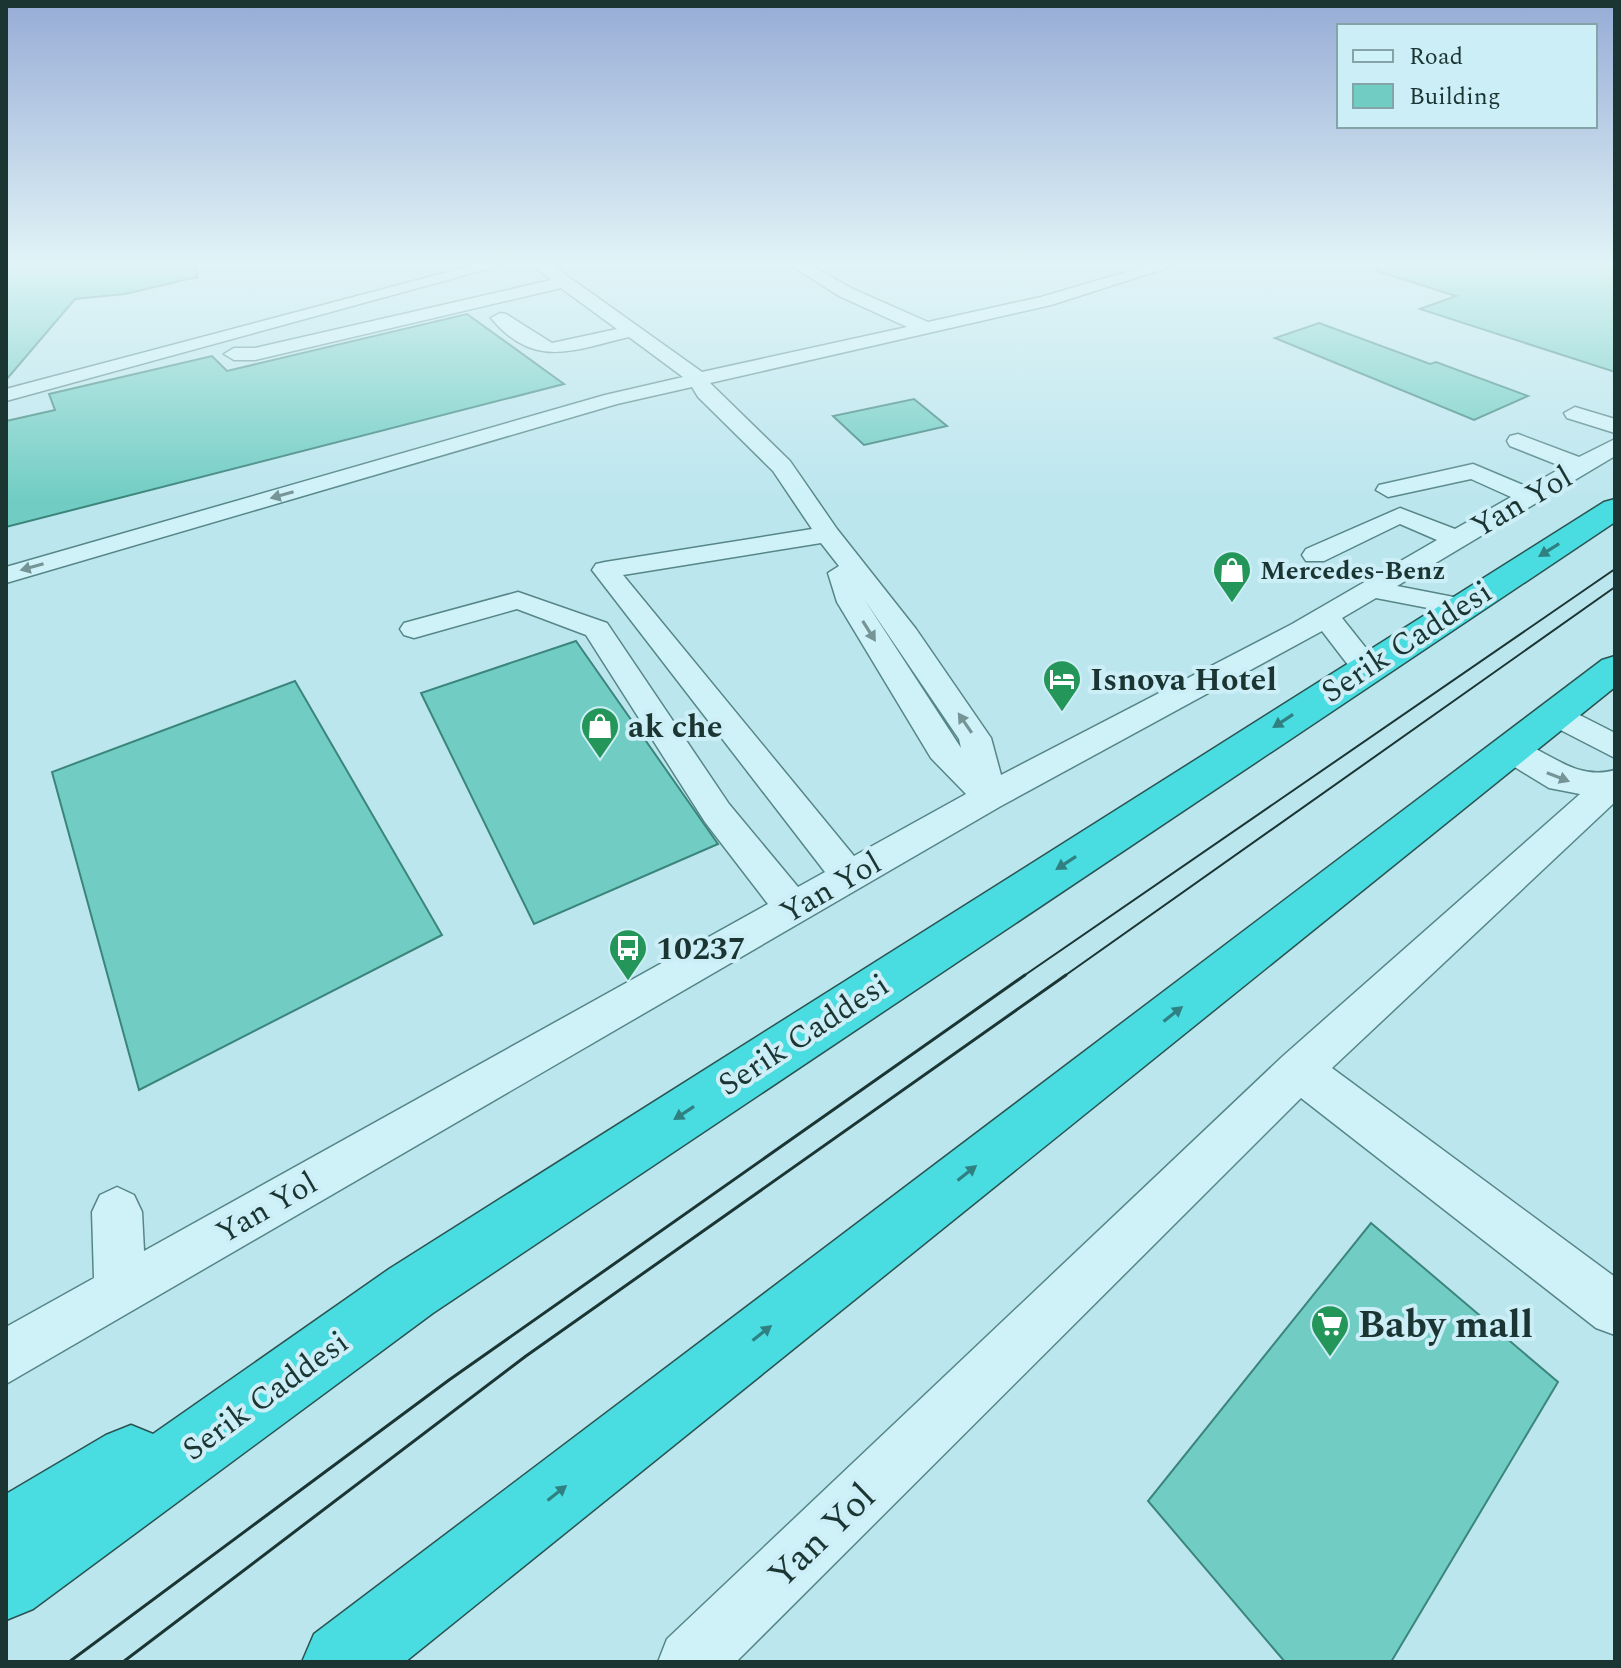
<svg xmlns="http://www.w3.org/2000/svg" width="1621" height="1668" font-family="Spectral,serif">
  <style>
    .building { fill: #71cdc3; stroke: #3b857b; stroke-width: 2 }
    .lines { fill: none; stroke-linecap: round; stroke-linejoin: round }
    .minor-casing { stroke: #568686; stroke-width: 3 }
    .highway-casing { stroke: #2a5350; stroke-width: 3 }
    .minor { fill: #cff2f9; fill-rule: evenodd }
    .highway { fill: #49dce1; fill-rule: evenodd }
    .tram-far1 { stroke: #1b3533; stroke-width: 2 }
    .tram { stroke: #1b3533; stroke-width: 3 }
    .oneway { fill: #759496 }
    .oneway2 { fill: #308081 }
    .labels { text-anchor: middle; stroke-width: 8; stroke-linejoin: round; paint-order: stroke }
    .far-poi-label { font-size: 26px; font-weight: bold; fill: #1b3533; stroke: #cceef6; text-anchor: start }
    .street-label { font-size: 32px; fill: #1b3533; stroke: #cceef6 }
    .poi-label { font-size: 32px; font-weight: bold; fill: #1b3533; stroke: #cceef6; text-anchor: start }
    .near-poi-label { font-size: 38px; font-weight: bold; fill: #1b3533; stroke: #cceef6; text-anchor: start }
    .near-street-label { font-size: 38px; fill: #1b3533; stroke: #cceef6 }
  </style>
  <rect width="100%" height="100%" fill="#bce6ee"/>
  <g class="building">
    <path d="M 6,265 L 195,265 L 197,277 L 125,294 L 75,299 L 6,380 Z"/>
    <path d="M 1378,265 L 1615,265 L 1615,372 L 1420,309 L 1456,296 L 1377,271 Z"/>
    <path d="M 467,314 L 564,384 L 6,527 L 6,421 L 55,410 L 49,394 L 212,356 L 227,371 Z"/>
    <path d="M 1319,323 L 1430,364 L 1436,362 L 1528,396 L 1474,420 L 1275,338 Z"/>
    <path d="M 914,399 L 947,426 L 864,445 L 833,416 Z"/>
    <path d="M 576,641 L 718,844 L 534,924 L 421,693 Z"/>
    <path d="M 295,681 L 442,935 L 139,1090 L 52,772 Z"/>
    <path d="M 1371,1223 L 1558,1382 L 1391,1662 L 1285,1662 L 1148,1501 Z"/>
  </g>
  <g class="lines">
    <defs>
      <g id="minor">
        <path d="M 474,265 L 502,265 L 6,401 L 6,389 Z"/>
        <path d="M 533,265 L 552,265 L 702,372 L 907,327 L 839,296 L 791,265 L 811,265 L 851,288 L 928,322 L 1041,297 L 1150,265 L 1176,265 L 1051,305 L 710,383 L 790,461 L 837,529 L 916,629 L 991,738 L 1001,775 L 1292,624 L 1437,540 L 1400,524 L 1324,561 L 1306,561 L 1302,555 L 1306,549 L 1400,508 L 1455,529 L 1511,497 L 1471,479 L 1388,497 L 1376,490 L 1379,485 L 1473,464 L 1528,487 L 1563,467 L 1510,446 L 1507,441 L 1510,436 L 1518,434 L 1579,457 L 1615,439 L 1615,456 L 1397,586 L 1469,600 L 1473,606 L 1469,612 L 1459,614 L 1376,598 L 1342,618 L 1381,667 L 1377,674 L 1355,674 L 1322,631 L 1001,806 L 6,1384 L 6,1327 L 94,1278 L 92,1212 L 100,1195 L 117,1187 L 134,1195 L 142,1212 L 144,1251 L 768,904 L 705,822 L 586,635 L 517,609 L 414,638 L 404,635 L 400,629 L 404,623 L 518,592 L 607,623 L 729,804 L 798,887 L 825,872 L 592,570 L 596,564 L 605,562 L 812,529 L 773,471 L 698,397 L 692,387 L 617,404 L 6,583 L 6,567 L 605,395 L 683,377 L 629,337 C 573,350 534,370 491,318 L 500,313 L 506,314 L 552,343 L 617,329 L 561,288 L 255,360 L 234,360 L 224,354 L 234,348 L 255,348 L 551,280 ZM 821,543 L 839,566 L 828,573 L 837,602 L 931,758 L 966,794 L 854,856 L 623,575 ZM 864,599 L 959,739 L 961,748 Z"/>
        <path d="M 1575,407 L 1615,419 L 1615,433 L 1567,418 L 1564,413 Z"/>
        <path d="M 1556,703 L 1615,733 L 1615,758 L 1545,722 L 1540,714 L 1545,706 Z"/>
        <path d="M 1512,739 C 1547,749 1575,782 1615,770 L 1615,802 L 1332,1068 L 1615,1277 L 1615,1335 L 1596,1328 L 1301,1098 L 736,1662 L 658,1662 L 667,1639 L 1283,1056 L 1580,794 L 1549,788 L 1500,758 L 1495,750 L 1500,742 Z"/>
      </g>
      <g id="highway">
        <path d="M 1615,499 L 1615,522 L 433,1313 L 33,1609 L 6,1620 L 6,1494 L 106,1435 L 131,1425 L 153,1434 L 389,1269 L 1604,502 Z"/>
        <path d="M 1615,656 L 1615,687 L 405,1662 L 302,1662 L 314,1634 L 1602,660 Z"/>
      </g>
    </defs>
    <use href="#minor" class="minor-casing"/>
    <use href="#highway" class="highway-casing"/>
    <use href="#minor" class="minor"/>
    <use href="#highway" class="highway"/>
    <g class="tram-far1">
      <path d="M 1022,977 L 1615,569"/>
      <path d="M 1063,977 L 1615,587"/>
    </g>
    <g class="tram">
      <path d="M 69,1662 L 449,1380 L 1025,975"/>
      <path d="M 123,1662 L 526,1356 L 1066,975"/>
    </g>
  </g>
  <defs><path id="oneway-solid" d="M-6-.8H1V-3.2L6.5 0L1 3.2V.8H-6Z" transform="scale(2)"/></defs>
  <g class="oneway">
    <use href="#oneway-solid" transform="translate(282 495) rotate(164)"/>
    <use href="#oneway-solid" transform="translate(32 567) rotate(164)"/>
    <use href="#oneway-solid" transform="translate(869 631) rotate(58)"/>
    <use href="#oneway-solid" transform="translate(965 723) rotate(-124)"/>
    <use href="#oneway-solid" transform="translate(1558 777) rotate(21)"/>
  </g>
  <g class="oneway2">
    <use href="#oneway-solid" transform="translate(1549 550) rotate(148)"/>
    <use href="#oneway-solid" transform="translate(1283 721) rotate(147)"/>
    <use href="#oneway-solid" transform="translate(1066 863) rotate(147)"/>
    <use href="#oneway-solid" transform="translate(1173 1014) rotate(-38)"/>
    <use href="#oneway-solid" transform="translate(684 1113) rotate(147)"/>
    <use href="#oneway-solid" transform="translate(967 1173) rotate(-38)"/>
    <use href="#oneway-solid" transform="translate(762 1333) rotate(-38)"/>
    <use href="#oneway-solid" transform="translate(557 1493) rotate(-38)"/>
  </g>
  <linearGradient id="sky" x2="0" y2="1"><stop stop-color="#97acd6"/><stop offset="0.53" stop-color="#e1f4f7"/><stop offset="1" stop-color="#e1f4f7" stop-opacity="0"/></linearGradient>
  <rect width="1621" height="499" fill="url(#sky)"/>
  <defs>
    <symbol id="shop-pin" viewBox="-11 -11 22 30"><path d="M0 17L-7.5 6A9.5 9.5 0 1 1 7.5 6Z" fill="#259659" stroke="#cceef6"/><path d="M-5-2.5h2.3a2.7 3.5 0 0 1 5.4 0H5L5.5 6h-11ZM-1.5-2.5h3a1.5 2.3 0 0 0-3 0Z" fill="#fff"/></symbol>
    <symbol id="hotel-pin" viewBox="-11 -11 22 30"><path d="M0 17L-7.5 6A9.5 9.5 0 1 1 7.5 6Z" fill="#259659" stroke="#cceef6"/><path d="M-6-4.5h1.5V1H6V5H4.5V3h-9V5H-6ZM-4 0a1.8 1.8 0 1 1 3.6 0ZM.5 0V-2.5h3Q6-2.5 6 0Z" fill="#fff"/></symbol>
    <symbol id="bus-pin" viewBox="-11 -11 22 30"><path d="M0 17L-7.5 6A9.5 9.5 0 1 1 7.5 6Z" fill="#259659" stroke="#cceef6"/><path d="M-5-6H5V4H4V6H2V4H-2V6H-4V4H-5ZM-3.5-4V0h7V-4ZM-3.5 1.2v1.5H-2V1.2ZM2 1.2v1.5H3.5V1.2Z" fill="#fff"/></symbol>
    <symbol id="supermarket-pin" viewBox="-11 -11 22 30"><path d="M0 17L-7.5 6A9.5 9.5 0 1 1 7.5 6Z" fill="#259659" stroke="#cceef6"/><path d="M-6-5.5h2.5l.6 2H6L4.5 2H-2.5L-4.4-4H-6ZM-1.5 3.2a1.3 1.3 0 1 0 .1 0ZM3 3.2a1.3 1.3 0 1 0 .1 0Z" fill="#fff"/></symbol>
  </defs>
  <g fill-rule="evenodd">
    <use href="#shop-pin" x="1210" y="548" width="44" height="60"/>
    <use href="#hotel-pin" x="1040" y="657" width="44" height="60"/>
    <use href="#shop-pin" x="578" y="704" width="44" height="60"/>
    <use href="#bus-pin" x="606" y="926" width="44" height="60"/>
    <use href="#supermarket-pin" x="1308" y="1302" width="44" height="60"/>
  </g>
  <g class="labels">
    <g class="far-poi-label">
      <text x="1260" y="579">Mercedes-Benz</text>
    </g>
    <g class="street-label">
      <text transform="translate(1521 501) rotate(-30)" y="11">Yan Yol</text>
      <text transform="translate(1406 641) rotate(-33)" y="11">Serik Caddesi</text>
      <text transform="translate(830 887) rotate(-30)" y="11">Yan Yol</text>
      <text transform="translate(803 1034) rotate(-33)" y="11">Serik Caddesi</text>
      <text transform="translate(266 1207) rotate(-30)" y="11">Yan Yol</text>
      <text transform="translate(265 1395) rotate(-36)" y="11">Serik Caddesi</text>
    </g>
    <g class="poi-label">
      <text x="1090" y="690">Isnova Hotel</text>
      <text x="628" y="737">ak che</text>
      <text x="656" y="959">10237</text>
    </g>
    <g class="near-poi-label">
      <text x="1358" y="1337">Baby mall</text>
    </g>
    <g class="near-street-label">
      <text transform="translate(821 1535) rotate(-44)" y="13">Yan Yol</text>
    </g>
  </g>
  <rect width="1621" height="1668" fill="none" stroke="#1b3533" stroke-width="16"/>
  <rect x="1337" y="24" width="260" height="104" fill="#cceef6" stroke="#85a4a8" stroke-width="2"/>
  <rect x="1353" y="50" width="40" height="12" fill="#cff2f9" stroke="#85a4a8" stroke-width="2"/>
  <text x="1409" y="64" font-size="24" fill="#1b3533">Road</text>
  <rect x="1353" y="84" width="40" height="24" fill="#71cdc3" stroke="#85a4a8" stroke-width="2"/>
  <text x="1409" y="104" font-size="24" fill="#1b3533">Building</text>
</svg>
